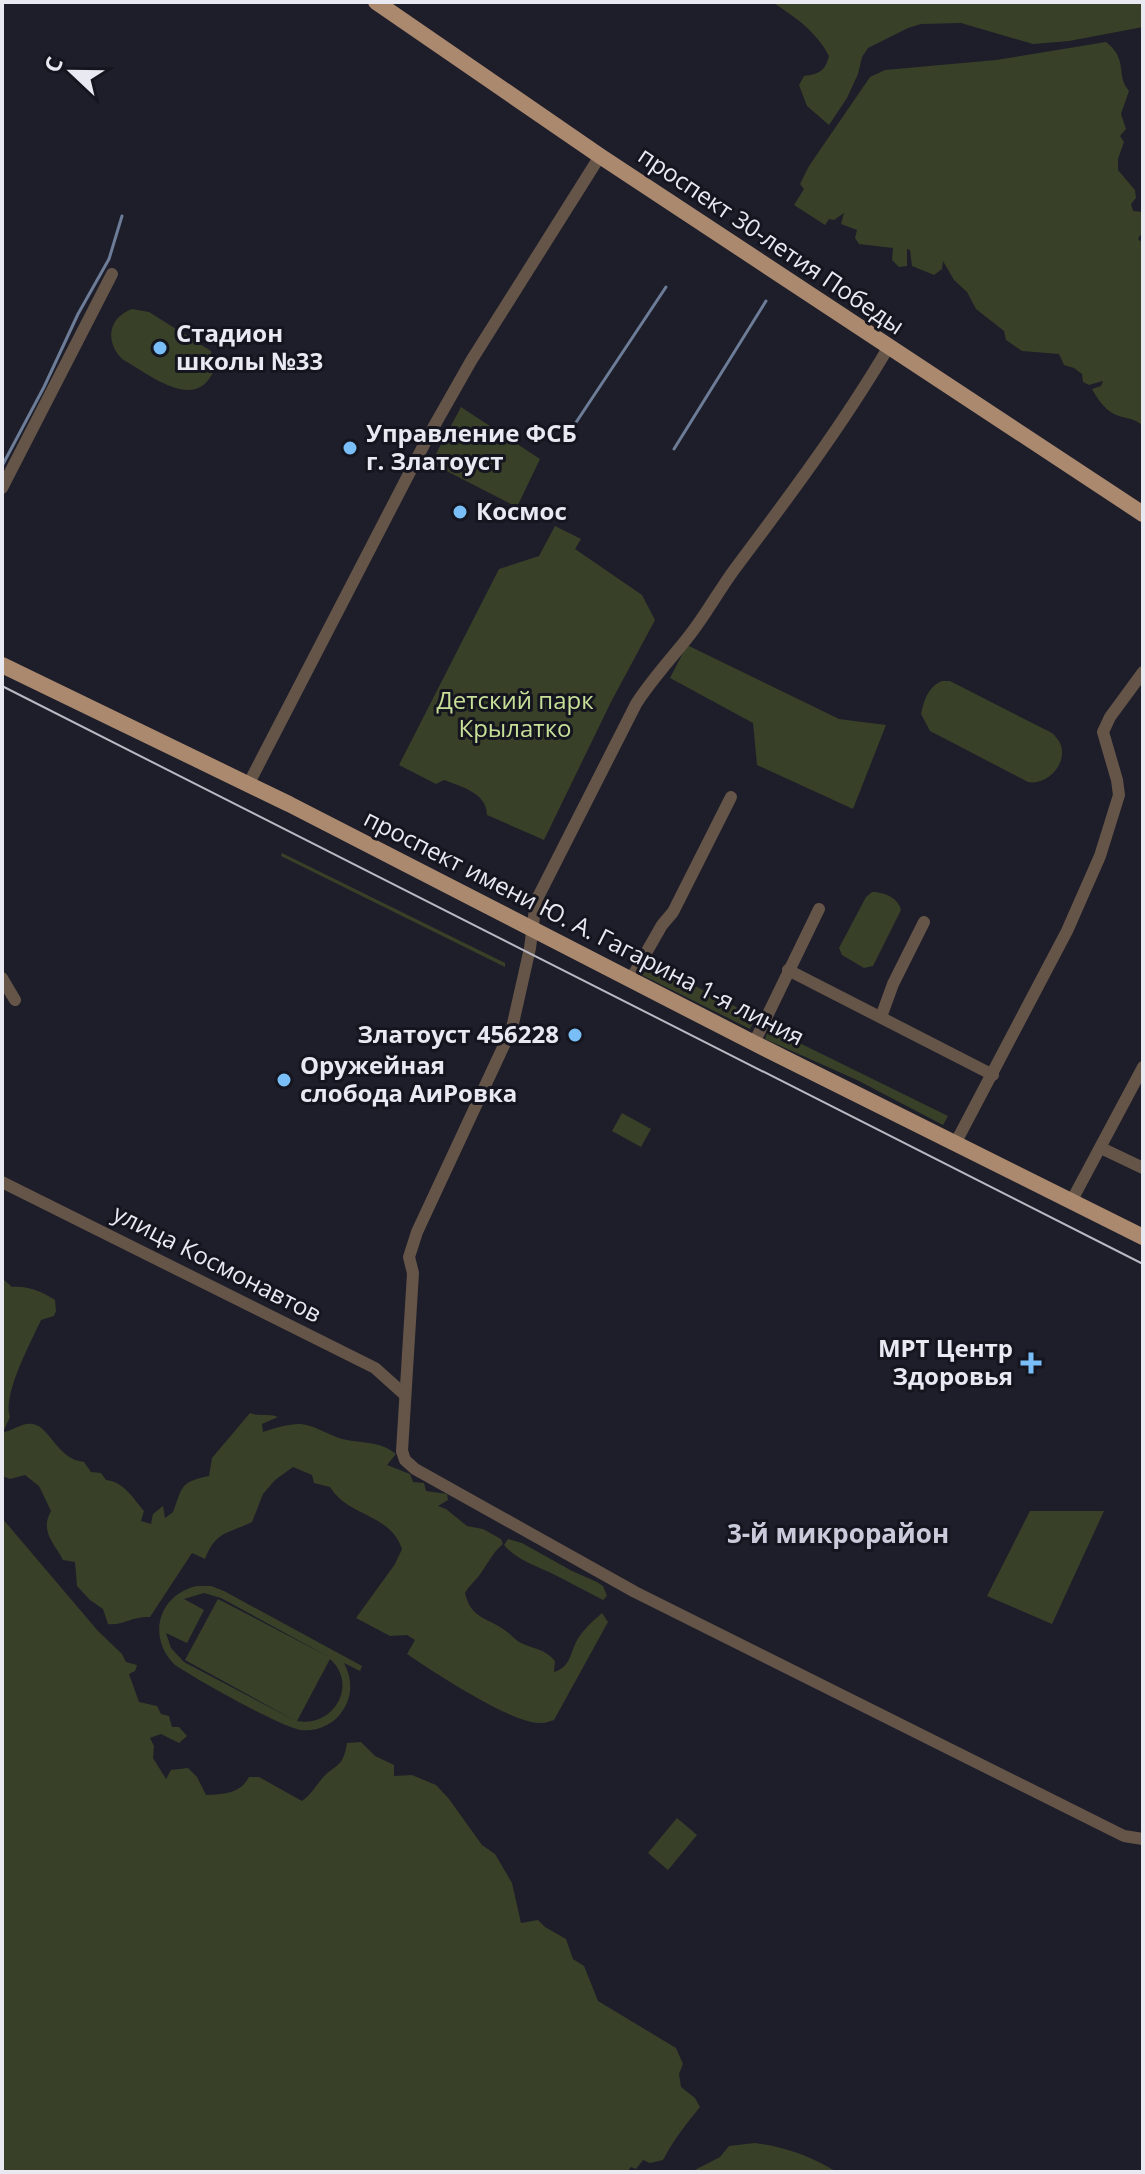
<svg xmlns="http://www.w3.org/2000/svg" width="1145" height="2174" font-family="'Open Sans',sans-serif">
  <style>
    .green { fill: #384028; fill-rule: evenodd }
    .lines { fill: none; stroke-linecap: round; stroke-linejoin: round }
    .stream { stroke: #6d7d98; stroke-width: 3 }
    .minor { stroke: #655448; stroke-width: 12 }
    .major { stroke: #ab896f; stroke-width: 16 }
    .tram { stroke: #b8b9c2; stroke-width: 2 }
    .poi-dot { fill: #7abef8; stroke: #14151f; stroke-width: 3 }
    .labels { text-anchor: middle; stroke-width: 6; stroke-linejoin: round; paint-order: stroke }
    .street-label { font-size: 24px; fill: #e8e9f1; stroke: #14151f }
    .poi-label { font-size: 24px; font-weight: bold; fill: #e8e9f1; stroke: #14151f; text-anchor: start }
    .park-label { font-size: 24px; fill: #c8df98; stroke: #14151f }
    .neighbourhood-label { font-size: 26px; font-weight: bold; fill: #c9cbdb; stroke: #14151f }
  </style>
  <rect width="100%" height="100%" fill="#1d1e29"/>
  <g class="green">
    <path d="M 772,2 L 1143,2 L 1143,27 L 1069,41 L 1033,44 L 961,23 L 921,24 L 908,28 L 868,48 L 862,57 L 858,74 L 847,98 L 829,125 L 807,106 L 799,85 L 804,76 C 819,74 825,71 829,56 C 816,31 795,17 772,2 Z"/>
    <path d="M 1106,42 C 1129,60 1115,74 1129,91 L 1121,114 L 1126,129 L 1120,136 L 1124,142 L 1118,159 L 1118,170 L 1135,190 L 1136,198 L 1131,204 L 1133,211 L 1143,212 L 1143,231 L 1138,239 L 1143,243 L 1143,426 C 1133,417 1124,419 1114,414 C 1104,409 1097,398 1092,389 L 1101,386 L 1103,381 L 1089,385 L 1083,382 L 1082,374 L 1074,368 L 1064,365 L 1059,354 L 1022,351 L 1006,340 L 1004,331 L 976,309 L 967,292 L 954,280 L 943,261 L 942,269 L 934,275 L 912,266 L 910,250 L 907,249 L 907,266 L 899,267 L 892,260 L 893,248 L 859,244 L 855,238 L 857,230 L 841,224 L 844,213 L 834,220 L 829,219 L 825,225 L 794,205 L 804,189 L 800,184 L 809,166 L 870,77 L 885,70 L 996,60 Z"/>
    <path d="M 132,309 L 149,312 L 211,351 L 214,370 C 196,414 149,374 122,359 C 105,341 108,318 132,309 Z"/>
    <path d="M 461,407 L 540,459 L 517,507 L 431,463 Z"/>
    <path d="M 555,526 L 581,539 L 575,549 L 642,595 L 655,620 L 611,702 L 544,840 L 487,815 C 487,793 462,787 444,780 L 436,784 L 399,765 L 499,569 L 539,556 Z"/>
    <path d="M 687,645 L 839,719 L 886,725 L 853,809 L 757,765 L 753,723 L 670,678 Z"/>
    <path d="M 942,681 L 950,681 L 1052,733 C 1055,736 1058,739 1060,743 C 1069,763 1047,786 1028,782 L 930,731 L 921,714 C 924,700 928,687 942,681 Z"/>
    <path d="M 282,853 L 505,963 L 505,967 L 281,856 Z"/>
    <path d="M 872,892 C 885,892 898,898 901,910 L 873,966 L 864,968 L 842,955 L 839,948 L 866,897 Z"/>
    <path d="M 644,960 L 756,1017 L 750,1029 L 638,973 Z"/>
    <path d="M 769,1028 L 948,1116 L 943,1125 L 857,1080 L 765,1039 Z"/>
    <path d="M 622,1113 L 651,1129 L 641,1147 L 612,1131 Z"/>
    <path d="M 2,1278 L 12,1287 C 29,1286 40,1291 55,1300 L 56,1311 L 54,1316 L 41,1320 C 31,1342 2,1395 10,1417 L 3,1432 C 14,1431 21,1422 33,1424 C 50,1427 57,1459 84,1462 L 91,1472 L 101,1473 L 106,1480 C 124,1482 133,1498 144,1511 L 141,1521 L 151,1524 L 153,1514 L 163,1506 L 165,1518 L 173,1512 C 183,1487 179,1482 209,1476 L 212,1458 L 250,1413 C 259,1417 268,1413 278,1417 L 262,1424 L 263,1432 C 275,1428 287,1424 300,1424 C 315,1425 328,1435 342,1439 C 363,1444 378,1440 396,1454 L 387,1465 L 410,1474 L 413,1482 L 424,1483 L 426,1491 L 447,1494 L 448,1500 L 438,1506 L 446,1509 L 467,1526 L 483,1529 L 501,1539 L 503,1544 C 491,1554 487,1566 478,1577 C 473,1583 469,1586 465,1593 C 471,1619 487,1617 506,1631 C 511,1634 515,1640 521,1643 C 534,1649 545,1649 555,1661 L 554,1672 C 572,1667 570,1650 579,1637 C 585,1628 594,1620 602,1613 L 608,1622 L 554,1720 C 550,1721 546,1723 542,1723 C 513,1725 432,1671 407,1654 L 415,1640 L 407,1635 L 390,1636 L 356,1618 L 395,1564 L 402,1549 C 390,1513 348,1517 330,1487 L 314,1483 L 312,1475 L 293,1467 L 275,1480 L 263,1494 L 252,1522 C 227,1534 216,1531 205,1559 L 192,1553 L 150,1617 C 132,1616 122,1626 108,1624 L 103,1609 L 90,1600 L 77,1586 L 75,1562 L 63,1560 C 53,1541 40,1531 51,1511 L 39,1486 L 25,1475 L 10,1479 L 2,1476 Z"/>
    <path d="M 1030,1511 L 1104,1511 L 1052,1624 L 987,1596 Z"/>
    <path d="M 2,1518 L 98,1631 L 122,1654 L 126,1662 L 137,1665 L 135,1671 L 129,1674 L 139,1702 L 157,1706 L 161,1714 L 169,1716 L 172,1727 L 179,1727 L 187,1736 L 179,1743 L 161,1734 L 150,1738 L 154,1746 L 153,1758 L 166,1779 L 171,1770 L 188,1768 L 197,1777 L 206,1795 C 224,1794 240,1794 249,1777 L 259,1777 L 302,1801 C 311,1794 313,1790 320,1781 C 333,1764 343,1770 347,1743 L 361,1742 L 375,1756 L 394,1765 L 394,1776 L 412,1775 L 436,1785 L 449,1799 L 482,1845 L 495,1854 L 512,1883 L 521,1923 L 538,1920 L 545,1927 L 566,1939 L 573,1959 L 584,1966 L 598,2001 L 676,2048 L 683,2064 L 679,2074 L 681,2087 L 695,2098 L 700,2107 C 686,2124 673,2141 663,2160 L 650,2163 L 643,2160 L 636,2169 L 631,2167 L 627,2172 L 2,2172 Z"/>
    <path d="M 508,1539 L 522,1543 L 572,1571 L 597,1582 L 603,1586 L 607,1596 L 603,1600 C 589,1593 575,1585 561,1578 C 543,1568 518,1562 504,1545 Z"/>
    <path d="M 197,1586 L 211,1586 L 224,1591 L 362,1666 L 360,1671 L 344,1663 C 352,1678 353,1695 343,1710 C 335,1724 317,1732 301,1730 C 280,1727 196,1679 175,1665 C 146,1637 159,1594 197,1586 ZM 204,1593 L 221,1598 L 329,1657 L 218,1599 L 185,1660 L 296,1721 L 184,1662 L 171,1648 L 166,1633 L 187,1643 L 204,1610 L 184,1599 ZM 330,1659 C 359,1685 333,1728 297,1721 Z"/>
    <path d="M 677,1818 L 697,1835 L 668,1870 L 648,1853 Z"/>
    <path d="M 755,2143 C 786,2147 810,2156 837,2172 L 691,2172 L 720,2157 L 729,2146 Z"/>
  </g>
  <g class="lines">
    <g class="stream">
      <path d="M 563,442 L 666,287"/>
      <path d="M 674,449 L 766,301"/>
      <path d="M 2,466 L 44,387 L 78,314 L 109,259 L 122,216"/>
    </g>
    <g class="minor">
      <path d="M 888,348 C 842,426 788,498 734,570 C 718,592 705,616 689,636 C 671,659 652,679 636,704 L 536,901 L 530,948 L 512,1028 L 417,1232 L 409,1257 L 413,1273 L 402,1451 L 405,1460 L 415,1469 L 635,1592 L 1124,1836 L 1143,1839"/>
      <path d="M 2,488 L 112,274"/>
      <path d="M 248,785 L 429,435 L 471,361 L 600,156"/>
      <path d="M 788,970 L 993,1075"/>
      <path d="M 2,978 L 15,1000"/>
      <path d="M 631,979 L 662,925 L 673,912 L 731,797"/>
      <path d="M 881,1017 L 893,984 L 924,922"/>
      <path d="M 754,1043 L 819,909"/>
      <path d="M 956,1142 L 1067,931 L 1100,856 L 1119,795 L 1117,780 L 1103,732 L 1110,717 L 1143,672"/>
      <path d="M 1101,1148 L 1143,1168"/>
      <path d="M 2,1182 L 375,1368 L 405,1395"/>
      <path d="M 1072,1200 L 1143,1067"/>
    </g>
    <g class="major">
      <path d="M 376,2 L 600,156 L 1143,514"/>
      <path d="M 2,665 L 289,804 L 754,1043 L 1143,1237"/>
    </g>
    <path class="tram" d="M 2,686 L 1143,1264"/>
  </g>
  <g class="poi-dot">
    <circle cx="160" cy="348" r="8"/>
    <circle cx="350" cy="448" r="8"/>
    <circle cx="460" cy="512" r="8"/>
    <circle cx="575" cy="1035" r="8"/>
    <circle cx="284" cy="1080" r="8"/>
    <path d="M1027 1351h8v8h8v8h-8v8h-8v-8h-8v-8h8z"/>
  </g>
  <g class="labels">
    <g class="street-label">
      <text transform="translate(771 241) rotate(34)" y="8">проспект 30-летия Победы</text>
      <text transform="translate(584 928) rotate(27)" y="8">проспект имени Ю. А. Гагарина 1-я линия</text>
      <text transform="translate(217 1264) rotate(27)" y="8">улица Космонавтов</text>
    </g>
    <g class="poi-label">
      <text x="176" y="342">Стадион<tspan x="176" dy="28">школы №33</tspan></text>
      <text x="366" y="442">Управление ФСБ<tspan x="366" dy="28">г. Златоуст</tspan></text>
      <text x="476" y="520">Космос</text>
      <text x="559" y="1043" text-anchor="end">Златоуст 456228</text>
      <text x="300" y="1074">Оружейная<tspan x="300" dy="28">слобода АиРовка</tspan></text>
      <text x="1013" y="1357" text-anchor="end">МРТ Центр<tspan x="1013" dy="28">Здоровья</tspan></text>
    </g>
    <g class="park-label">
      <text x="515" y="709">Детский парк<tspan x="515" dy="28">Крылатко</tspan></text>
    </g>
    <g class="neighbourhood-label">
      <text x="838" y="1543">3-й микрорайон</text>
    </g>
  </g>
  <rect width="1145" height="2174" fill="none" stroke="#e8e9f1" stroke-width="8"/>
  <g transform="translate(72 72) rotate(292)" stroke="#14151f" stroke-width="6" paint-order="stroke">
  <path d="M0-6L14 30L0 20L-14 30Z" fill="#e8e9f1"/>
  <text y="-12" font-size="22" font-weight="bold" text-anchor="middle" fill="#e8e9f1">С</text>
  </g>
</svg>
